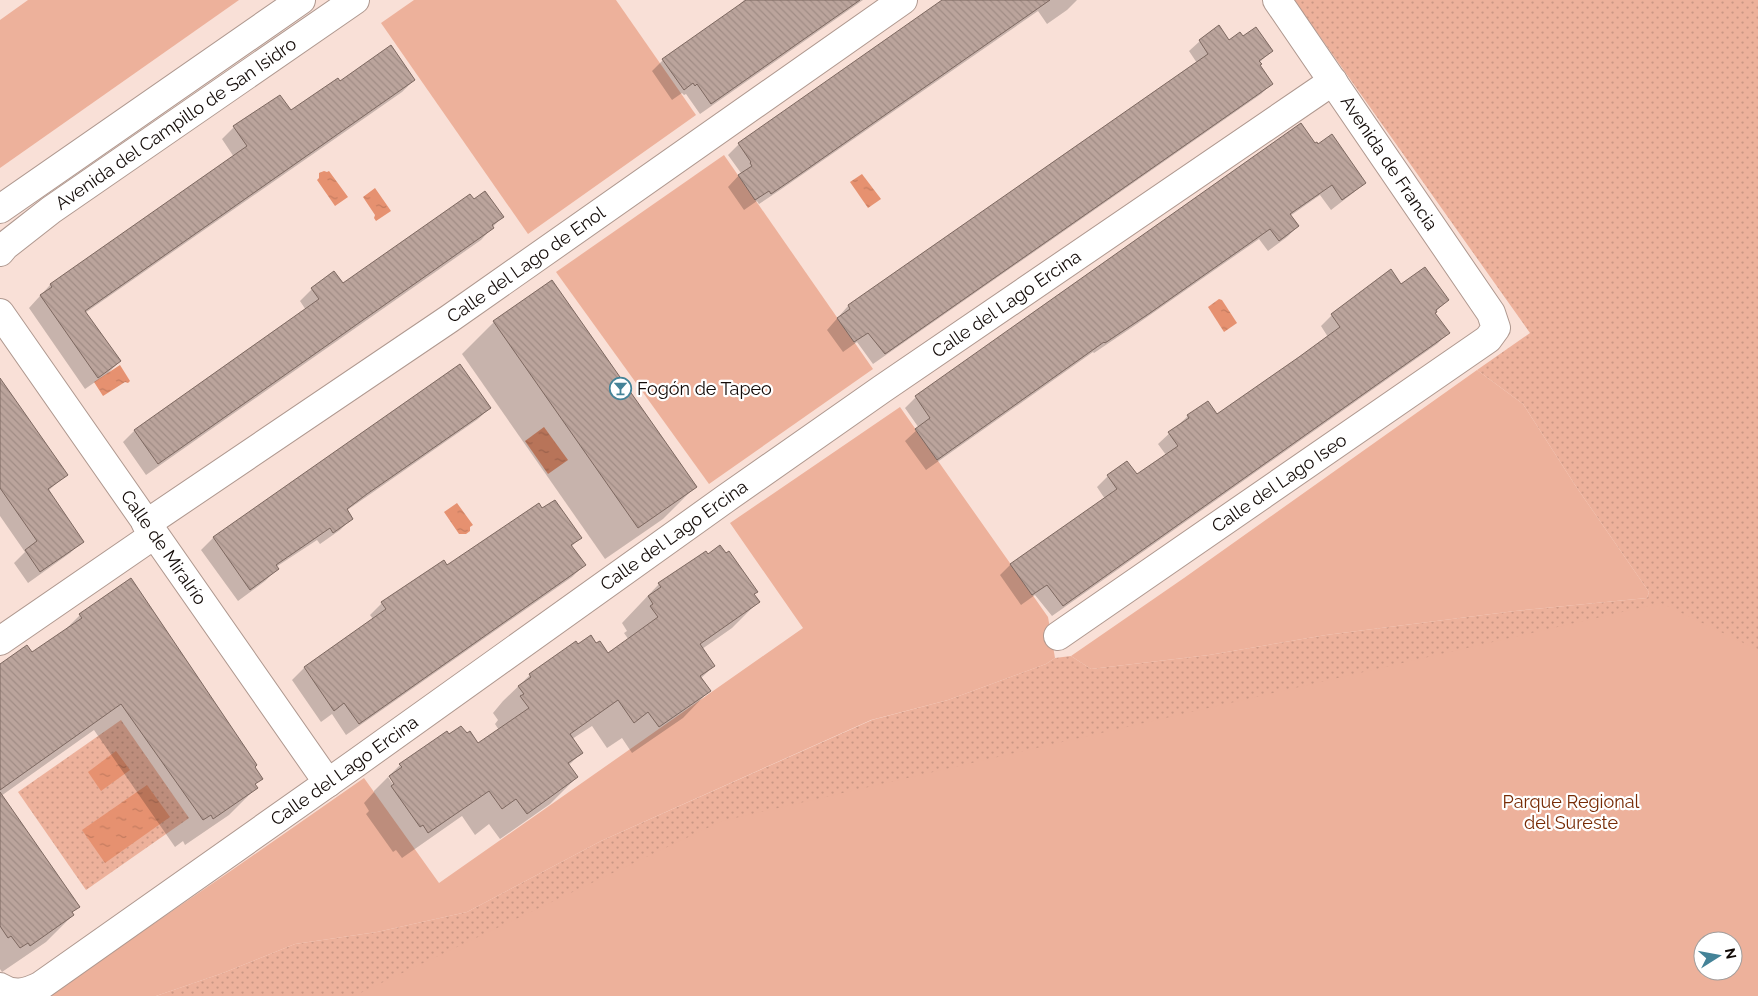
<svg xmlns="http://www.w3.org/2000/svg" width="1758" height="996" font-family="Raleway,sans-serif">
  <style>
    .grass { fill: url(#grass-dots); fill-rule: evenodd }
    .park { fill: #edb19b; fill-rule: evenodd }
    .water { fill: url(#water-ripples) }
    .shadow { fill: #0003; fill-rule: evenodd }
    .building { fill: url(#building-back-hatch); stroke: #7d6860 }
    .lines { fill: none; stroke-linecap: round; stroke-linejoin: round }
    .minor-casing { stroke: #af988f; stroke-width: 30 }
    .minor { stroke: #fff; stroke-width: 28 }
    .labels { text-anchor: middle; stroke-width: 4.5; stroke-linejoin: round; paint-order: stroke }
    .street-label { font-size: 18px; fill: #120a07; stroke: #fff }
    .poi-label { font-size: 18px; fill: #120a07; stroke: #fff; text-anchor: start }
    .park-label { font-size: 18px; fill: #772b05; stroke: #fff }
  </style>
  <defs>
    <pattern id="grass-dots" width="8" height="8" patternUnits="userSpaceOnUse" patternTransform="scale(1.25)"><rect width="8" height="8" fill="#edb19b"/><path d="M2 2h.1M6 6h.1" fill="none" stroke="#ca9784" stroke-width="1.8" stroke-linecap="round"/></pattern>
    <pattern id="water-ripples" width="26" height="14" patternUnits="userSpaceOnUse" patternTransform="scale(1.25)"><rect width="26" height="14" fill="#e69170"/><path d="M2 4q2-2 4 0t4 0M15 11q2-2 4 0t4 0" fill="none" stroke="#c47c60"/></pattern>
    <pattern id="building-back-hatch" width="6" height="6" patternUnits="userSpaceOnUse" patternTransform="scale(1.25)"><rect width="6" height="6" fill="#bba49c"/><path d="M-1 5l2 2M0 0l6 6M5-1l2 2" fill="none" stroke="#a08c85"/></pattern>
  </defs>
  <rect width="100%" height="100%" fill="#f9e0d7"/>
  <g class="grass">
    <path d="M 1294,0 L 1758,0 L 1758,996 L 156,996 L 223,973 L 295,944 L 377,932 L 467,912 L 601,841 L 872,720 L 948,700 L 1046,664 L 1055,658 L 1071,656 L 1091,669 L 1209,655 L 1326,635 L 1515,611 L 1647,598 L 1649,592 L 1575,485 L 1523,404 L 1477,370 L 1530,333 ZM 1703,941 L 1733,941 L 1733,971 L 1703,971 Z"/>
    <path d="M 121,720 L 189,818 L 86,890 L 18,792 Z"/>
  </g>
  <g class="park">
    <path d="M 28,0 L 239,0 L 0,168 L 0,20 Z"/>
    <path d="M 414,0 L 616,0 L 696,115 L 528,234 L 381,23 Z"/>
    <path d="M 724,155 L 873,369 L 709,484 L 556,272 Z"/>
    <path d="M 1477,370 L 1523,404 L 1575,485 L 1649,592 L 1647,598 L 1515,611 L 1326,635 L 1209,655 L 1091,669 L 1071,656 L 1184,578 Z"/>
    <path d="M 900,407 L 1048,617 L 1055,658 L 1046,664 L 948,700 L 871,720 L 601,841 L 467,912 L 377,932 L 295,944 L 223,973 L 156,996 L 48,996 L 232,870 L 364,778 L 439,883 L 803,628 L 730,523 Z"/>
    <path d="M 1661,603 L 1758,650 L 1758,996 L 354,996 L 722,821 ZM 1703,941 L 1733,941 L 1733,971 L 1703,971 Z"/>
  </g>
  <g class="water">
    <path d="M 324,171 L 327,172 L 329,171 L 348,197 L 335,206 L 317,180 L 319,178 L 319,173 Z"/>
    <path d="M 862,174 L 881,199 L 868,208 L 850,182 Z"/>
    <path d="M 375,188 L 391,211 L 376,221 L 374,218 L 375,215 L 363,197 Z"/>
    <path d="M 1219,299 L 1222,300 L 1237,323 L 1224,332 L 1208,307 Z"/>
    <path d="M 120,365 L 130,381 L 128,383 L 125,382 L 103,396 L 94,382 Z"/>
    <path d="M 544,427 L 568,460 L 548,474 L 525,441 Z"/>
    <path d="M 457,503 L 473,525 L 470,527 L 470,531 L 466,534 L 459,534 L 444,512 Z"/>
    <path d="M 116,751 L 130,770 L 101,791 L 88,772 Z"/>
    <path d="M 147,785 L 170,817 L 105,863 L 82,830 Z"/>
  </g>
  <g class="shadow">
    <path d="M 744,0 L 863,0 L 700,114 L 686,94 L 684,95 L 682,93 L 672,100 L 652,71 L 663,60 L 732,12 Z"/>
    <path d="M 946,0 L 1077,0 L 1067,10 L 1047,24 L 1038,11 L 780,190 L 759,204 L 757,201 L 744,210 L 728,187 L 741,173 L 728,155 L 739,144 Z"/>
    <path d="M 1242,38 L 1271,51 L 1259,63 L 1259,65 L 1271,84 L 1261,94 L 873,364 L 857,342 L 843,352 L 827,330 L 848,306 L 1197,63 L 1189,51 L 1200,41 L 1229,41 Z"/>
    <path d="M 414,80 L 402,92 L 85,313 L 120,361 L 108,373 L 85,389 L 29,308 L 50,285 L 234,157 L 222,139 L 234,127 L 279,96 L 291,112 L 339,83 Z"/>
    <path d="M 1301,124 L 1315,145 L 1364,183 L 1353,193 L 1331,210 L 1320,195 L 1290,216 L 1298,226 L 1287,237 L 1268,251 L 1259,239 L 1137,324 L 1094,353 L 1093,352 L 926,470 L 905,441 L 919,428 L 905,408 L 916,397 Z"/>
    <path d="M 473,201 L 502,217 L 481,240 L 146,475 L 123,442 L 135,430 L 306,310 L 300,301 L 312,289 L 342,285 Z"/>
    <path d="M 1401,285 L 1448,300 L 1434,313 L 1448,333 L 1437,344 L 1052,616 L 1035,595 L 1021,605 L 1000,575 L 1011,564 L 1105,499 L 1097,487 L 1108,476 L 1127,462 L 1137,476 L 1166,455 L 1158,444 L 1188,416 L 1216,415 L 1328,337 L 1321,326 L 1332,315 Z"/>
    <path d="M 494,322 L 695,487 L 663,519 L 605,559 L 462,354 Z"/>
    <path d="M 460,366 L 490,408 L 478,419 L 346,511 L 352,518 L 340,530 L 320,544 L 317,540 L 276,567 L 277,569 L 265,581 L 238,601 L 201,550 L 213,538 Z"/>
    <path d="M 0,380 L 66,475 L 48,491 L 82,542 L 70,553 L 28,583 L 14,563 L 25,552 L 0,516 Z"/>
    <path d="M 542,510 L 580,538 L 571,547 L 584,565 L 572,577 L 346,735 L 332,714 L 321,722 L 292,680 L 304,668 L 373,619 L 370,615 L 382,603 L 447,567 Z"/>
    <path d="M 659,584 L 753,594 L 758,602 L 732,628 L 702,649 L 714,666 L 700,679 L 709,691 L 683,718 L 632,753 L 622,738 L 607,748 L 592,726 L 572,739 L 582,752 L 568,766 L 577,777 L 550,804 L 500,839 L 489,824 L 475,835 L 462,816 L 402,858 L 396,850 L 393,852 L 366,814 L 369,811 L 364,803 L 374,792 L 374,791 L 400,765 L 448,736 L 478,745 L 499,730 L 495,724 L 498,720 L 493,713 L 503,701 L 530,675 L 578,646 L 596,645 L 608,655 L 629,640 L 624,633 L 627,631 L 622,623 ZM 388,777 L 391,777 L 397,790 Z"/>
    <path d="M 80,615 L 253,767 L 261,779 L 254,785 L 256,788 L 229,815 L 185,845 L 183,841 L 175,847 L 94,730 L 1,796 L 78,907 L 71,913 L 73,915 L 46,942 L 2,972 L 0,969 L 0,665 L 32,654 L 61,634 Z"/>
  </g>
  <g class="building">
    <path d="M 746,0 L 860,0 L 711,104 L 697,84 L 695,86 L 693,83 L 684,90 L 662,59 Z"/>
    <path d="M 942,0 L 1050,0 L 793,179 L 771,194 L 769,191 L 755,200 L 738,175 L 752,166 L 750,163 L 751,162 L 738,143 Z"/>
    <path d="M 1219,25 L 1229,40 L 1240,32 L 1243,36 L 1256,27 L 1273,51 L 1259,61 L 1262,64 L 1260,65 L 1273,84 L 885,354 L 868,333 L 854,342 L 837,318 L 850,309 L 848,305 L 1208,54 L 1199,40 Z"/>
    <path d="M 391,45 L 415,80 L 85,311 L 121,361 L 98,378 L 40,295 L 52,287 L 50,284 L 247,146 L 233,126 L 280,95 L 291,110 L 338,78 L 340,81 Z"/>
    <path d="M 1301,123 L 1315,143 L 1317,142 L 1318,144 L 1332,134 L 1366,183 L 1342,200 L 1332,185 L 1290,214 L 1299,226 L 1279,241 L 1270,229 L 1150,313 L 1105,343 L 1104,342 L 937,460 L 915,429 L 930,418 L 915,396 Z"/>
    <path d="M 485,191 L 504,217 L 492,225 L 494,228 L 158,464 L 134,430 L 319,299 L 311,288 L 334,271 L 343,283 L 470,194 L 474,199 Z"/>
    <path d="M 1425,267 L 1449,300 L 1436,310 L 1437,312 L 1435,313 L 1450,333 L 1063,606 L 1047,585 L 1032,595 L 1010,564 L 1117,489 L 1107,475 L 1127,461 L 1137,474 L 1178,446 L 1168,432 L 1189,418 L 1187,415 L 1208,401 L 1217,414 L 1299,357 L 1340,327 L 1331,314 L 1391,269 L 1401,284 Z"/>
    <path d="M 552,280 L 697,487 L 638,528 L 493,321 Z"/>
    <path d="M 460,364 L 491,408 L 367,494 L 347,509 L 353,519 L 333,533 L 330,528 L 276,565 L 279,569 L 250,590 L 213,537 Z"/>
    <path d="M 0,378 L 68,475 L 48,489 L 84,542 L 40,572 L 25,550 L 37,541 L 0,488 Z"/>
    <path d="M 555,500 L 582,538 L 571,545 L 586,565 L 359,724 L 344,703 L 334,711 L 304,667 L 386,609 L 381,602 L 444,560 L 447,565 L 539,503 L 542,508 Z"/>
    <path d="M 720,545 L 726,553 L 729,551 L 758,592 L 754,594 L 760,602 L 700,644 L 715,666 L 700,676 L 711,691 L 659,727 L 648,712 L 634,723 L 618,700 L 570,734 L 583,753 L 568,763 L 578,777 L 527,814 L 516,799 L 502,809 L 489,791 L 428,833 L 423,825 L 420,827 L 391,786 L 394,784 L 389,776 L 402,767 L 399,764 L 447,731 L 449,734 L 461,726 L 467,733 L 470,731 L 478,743 L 529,708 L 520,696 L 524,694 L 518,686 L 531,677 L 529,674 L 576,641 L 578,644 L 591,635 L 596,643 L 600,641 L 608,653 L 658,617 L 650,606 L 653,604 L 648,596 L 661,587 L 658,583 L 706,551 L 708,554 Z"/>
    <path d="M 131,578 L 257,765 L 255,767 L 263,779 L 255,784 L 258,788 L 213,819 L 211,815 L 203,820 L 121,704 L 0,790 L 0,664 L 27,645 L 32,652 L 82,618 L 79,614 Z"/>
    <path d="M 0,792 L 80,907 L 72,912 L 74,915 L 30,946 L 28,943 L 20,948 L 11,936 L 8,938 L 0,926 Z"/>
  </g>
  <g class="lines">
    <defs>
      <g id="minor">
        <path d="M 0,209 L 301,0"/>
        <path id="s1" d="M 0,252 L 5,246 L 51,210 L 355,0"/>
        <path id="s2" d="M 0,313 L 328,783"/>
        <path id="s3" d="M 146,524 L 449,319 L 903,0"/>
        <path id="s4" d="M 1058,636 L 1488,339 L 1496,328 L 1491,313 L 1277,0"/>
        <path d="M 0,641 L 154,535"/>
        <path id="s5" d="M 0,987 C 14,996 25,993 40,986 L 356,763 L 725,499 L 882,389 L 1333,81"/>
      </g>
    </defs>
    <use href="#minor" class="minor-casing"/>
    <use href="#minor" class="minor"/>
  </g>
  <defs>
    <symbol id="bar-ring" viewBox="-11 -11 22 22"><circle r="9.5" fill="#fff" stroke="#448398" stroke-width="1.5"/><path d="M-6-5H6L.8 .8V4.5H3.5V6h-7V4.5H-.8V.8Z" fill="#448398"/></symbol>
  </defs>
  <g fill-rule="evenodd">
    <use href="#bar-ring" x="608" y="376" width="25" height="25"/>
  </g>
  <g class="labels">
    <g class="street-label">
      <text dy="6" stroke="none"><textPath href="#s1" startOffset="218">Avenida del Campillo de San Isidro</textPath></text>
      <text transform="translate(1389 163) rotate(56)" y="6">Avenida de Francia</text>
      <text dy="6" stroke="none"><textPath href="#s3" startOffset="460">Calle del Lago de Enol</textPath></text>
      <text dy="6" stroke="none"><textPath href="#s5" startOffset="1225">Calle del Lago Ercina</textPath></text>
      <text dy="6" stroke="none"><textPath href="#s4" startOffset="269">Calle del Lago Iseo</textPath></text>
      <text dy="6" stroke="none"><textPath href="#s5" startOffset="820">Calle del Lago Ercina</textPath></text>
      <text dy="6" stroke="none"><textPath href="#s2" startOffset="286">Calle de Miralrío</textPath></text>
      <text dy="6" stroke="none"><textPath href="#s5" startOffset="415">Calle del Lago Ercina</textPath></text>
    </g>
    <g class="poi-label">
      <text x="637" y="395">Fogón de Tapeo</text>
    </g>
    <g class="park-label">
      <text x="1571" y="808">Parque Regional<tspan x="1571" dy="21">del Sureste</tspan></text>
    </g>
  </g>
  <g transform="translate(1718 956) rotate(79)"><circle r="24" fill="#ffffff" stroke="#a09d9c"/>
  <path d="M0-4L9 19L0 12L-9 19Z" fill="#448398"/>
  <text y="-8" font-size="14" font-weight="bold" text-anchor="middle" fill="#120a07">N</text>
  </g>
</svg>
